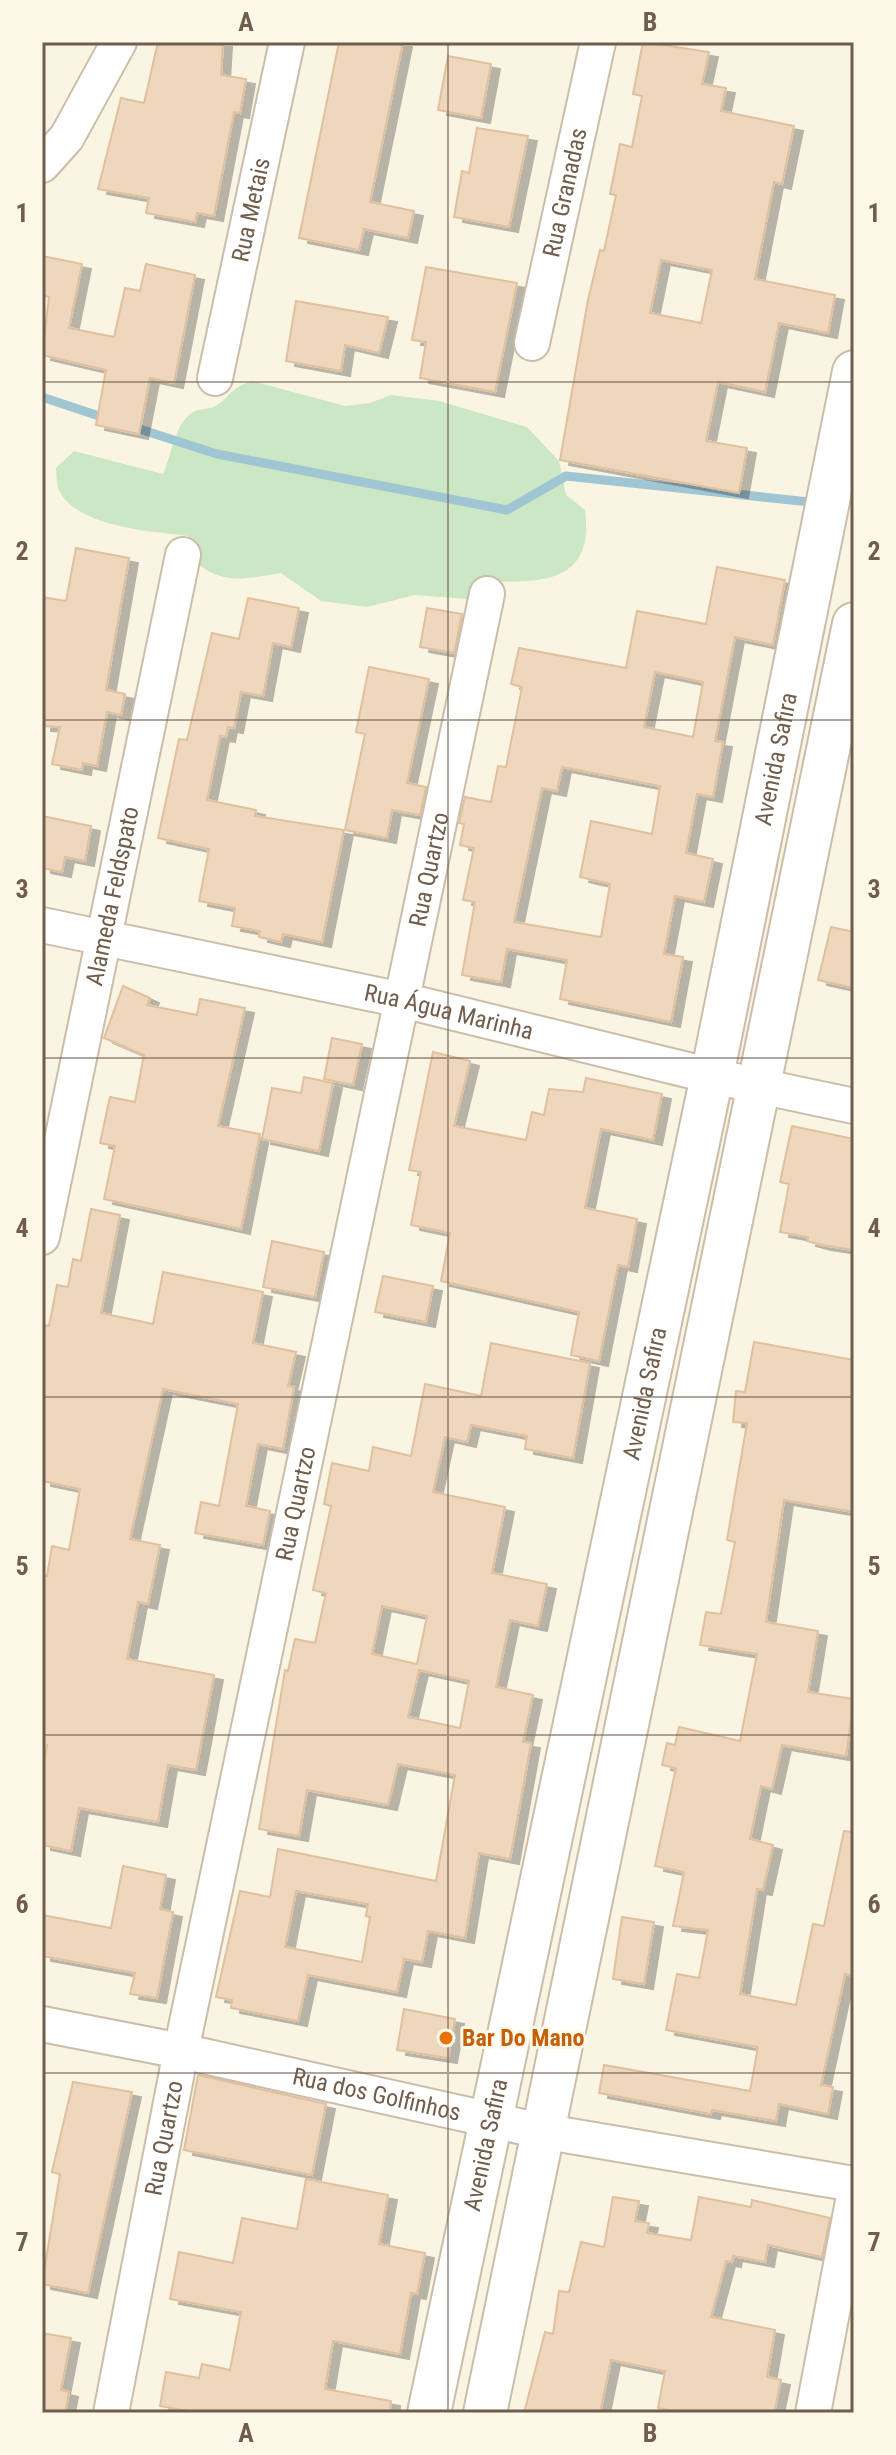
<svg xmlns="http://www.w3.org/2000/svg" width="896" height="2455" font-family="'Roboto Condensed',sans-serif">
  <style>
    .green { fill: #cce7c3 }
    .lines { fill: none; stroke-linecap: round; stroke-linejoin: round }
    .stream { stroke: #a0c5d3; stroke-width: 9 }
    .building { fill: #eed7bc; stroke: #e0c09e; stroke-width: 2; fill-rule: evenodd; filter: url(#shadow) }
    .minor-casing { stroke: #cbbdaa; stroke-width: 38 }
    .tertiary-casing { stroke: #cbbdaa; stroke-width: 46 }
    .minor { stroke: #fff; stroke-width: 34 }
    .tertiary { stroke: #fff; stroke-width: 42 }
    .grid { fill: none; stroke: #715d4b; stroke-width: 2; stroke-opacity: 0.55 }
    .food-dot { fill: #e8710a; stroke: #fef8e9; stroke-width: 3 }
    .labels { text-anchor: middle; stroke-width: 6; stroke-linejoin: round; paint-order: stroke }
    .street-label { font-size: 24px; fill: #715d4b; stroke: #fef8e9 }
    .food-label { font-size: 24px; font-weight: bold; fill: #c56008; stroke: #fef8e9; text-anchor: start }
    .neatline { fill: none; stroke: #715d4b; stroke-width: 3 }
    .grid-label { font-size: 26px; text-anchor: middle; font-weight: bold; fill: #715d4b }
  </style>
  <defs>
    <filter id="shadow"><feDropShadow dx="9" dy="5" stdDeviation="0" flood-color="#0004"/></filter>
  </defs>
  <rect width="100%" height="100%" fill="#faf4e3"/>
  <path class="green" d="M 252,381 L 345,406 L 370,403 L 391,395 L 439,401 L 527,427 L 559,461 L 566,495 L 585,510 C 595,585 539,583 483,581 L 467,599 L 415,595 L 367,607 L 321,601 L 281,573 C 242,579 224,586 191,559 L 188,536 C 152,531 80,528 60,492 C 56,486 57,475 56,468 L 74,451 L 163,474 C 172,455 174,424 193,412 C 199,408 210,410 217,405 C 234,394 227,390 252,381 Z"/>
  <g class="lines">
    <g class="stream">
      <path d="M 42,397 L 108,419"/>
      <path d="M 130,426 L 217,454 L 507,510 L 566,476 L 819,503"/>
    </g>
  </g>
  <g class="building">
    <path d="M 158,42 L 223,42 L 221,75 L 246,79 L 240,113 L 234,112 L 214,216 L 197,213 L 195,222 L 146,213 L 149,198 L 98,189 L 121,98 L 144,103 Z"/>
    <path d="M 339,42 L 403,42 L 370,202 L 414,211 L 408,238 L 364,229 L 359,250 L 299,238 Z"/>
    <path d="M 643,42 L 709,52 L 702,84 L 726,88 L 721,111 L 794,126 L 782,184 L 774,182 L 755,279 L 835,295 L 828,333 L 779,323 L 765,392 L 718,382 L 706,441 L 747,448 L 739,493 L 560,460 L 588,300 L 600,250 L 604,251 L 616,195 L 610,194 L 620,144 L 632,147 L 642,96 L 633,94 ZM 661,260 L 712,270 L 701,323 L 650,313 Z"/>
    <path d="M 448,56 L 491,64 L 481,118 L 438,110 Z"/>
    <path d="M 477,128 L 528,136 L 509,227 L 454,217 L 462,171 L 469,173 Z"/>
    <path d="M 42,256 L 82,264 L 69,328 L 114,337 L 125,288 L 140,291 L 146,264 L 195,275 L 174,383 L 150,378 L 139,434 L 96,425 L 106,370 L 42,355 L 49,297 L 42,295 Z"/>
    <path d="M 426,267 L 517,283 L 495,392 L 420,378 L 426,342 L 412,340 Z"/>
    <path d="M 296,301 L 388,317 L 379,353 L 345,345 L 341,371 L 286,361 Z"/>
    <path d="M 76,548 L 129,558 L 106,690 L 125,694 L 121,715 L 107,712 L 97,766 L 83,763 L 82,770 L 52,764 L 60,727 L 42,726 L 42,597 L 66,601 Z"/>
    <path d="M 717,567 L 785,580 L 773,645 L 735,637 L 715,741 L 723,742 L 713,797 L 697,794 L 686,853 L 713,859 L 704,902 L 675,896 L 664,954 L 683,957 L 671,1022 L 560,999 L 567,960 L 507,949 L 501,982 L 462,975 L 475,902 L 463,900 L 474,848 L 460,845 L 464,824 L 459,823 L 465,797 L 491,802 L 498,766 L 506,767 L 522,687 L 511,684 L 519,648 L 626,668 L 637,611 L 706,624 ZM 655,672 L 703,682 L 693,737 L 644,727 ZM 562,767 L 660,786 L 652,834 L 591,821 L 580,877 L 610,884 L 601,937 L 514,922 L 542,788 L 557,791 Z"/>
    <path d="M 248,598 L 299,608 L 291,647 L 273,643 L 263,696 L 241,692 L 234,728 L 228,727 L 226,737 L 220,736 L 207,800 L 256,810 L 255,816 L 344,830 L 322,942 L 283,934 L 281,942 L 259,937 L 260,931 L 232,926 L 235,908 L 199,901 L 209,849 L 158,838 L 179,739 L 187,740 L 212,633 L 239,639 Z"/>
    <path d="M 427,608 L 462,614 L 454,653 L 420,647 Z"/>
    <path d="M 369,667 L 429,679 L 407,783 L 426,787 L 420,815 L 392,810 L 387,838 L 345,830 L 365,734 L 356,732 Z"/>
    <path d="M 42,816 L 91,826 L 85,861 L 65,857 L 62,872 L 42,868 Z"/>
    <path d="M 831,927 L 854,932 L 854,988 L 818,980 Z"/>
    <path d="M 123,986 L 150,998 L 147,1005 L 197,1015 L 200,999 L 245,1008 L 218,1126 L 260,1134 L 241,1229 L 104,1199 L 115,1146 L 100,1143 L 110,1097 L 135,1102 L 144,1055 L 104,1038 Z"/>
    <path d="M 332,1038 L 362,1044 L 353,1085 L 324,1079 Z"/>
    <path d="M 433,1052 L 470,1061 L 454,1126 L 526,1140 L 532,1112 L 544,1115 L 549,1089 L 583,1092 L 586,1078 L 662,1094 L 653,1140 L 601,1129 L 585,1208 L 637,1219 L 628,1267 L 618,1265 L 599,1361 L 571,1355 L 579,1312 L 441,1281 L 450,1233 L 411,1225 L 421,1172 L 409,1170 Z"/>
    <path d="M 304,1077 L 333,1083 L 319,1151 L 262,1139 L 272,1088 L 301,1093 Z"/>
    <path d="M 792,1126 L 854,1139 L 854,1250 L 822,1245 L 807,1241 L 808,1237 L 780,1232 L 789,1184 L 780,1182 Z"/>
    <path d="M 91,1209 L 120,1215 L 101,1313 L 153,1324 L 163,1272 L 263,1292 L 253,1343 L 296,1352 L 288,1386 L 294,1387 L 283,1449 L 258,1444 L 246,1506 L 270,1511 L 263,1545 L 195,1533 L 201,1502 L 219,1506 L 238,1404 L 163,1389 L 130,1539 L 160,1545 L 148,1604 L 138,1602 L 127,1659 L 214,1675 L 196,1770 L 168,1765 L 158,1822 L 79,1808 L 71,1851 L 42,1845 L 42,1773 L 47,1745 L 42,1744 L 42,1575 L 47,1576 L 52,1546 L 69,1550 L 80,1489 L 42,1481 L 42,1340 L 45,1325 L 49,1326 L 57,1285 L 68,1287 L 73,1259 L 81,1261 Z"/>
    <path d="M 272,1241 L 324,1252 L 315,1297 L 263,1287 Z"/>
    <path d="M 383,1276 L 433,1286 L 426,1322 L 375,1312 Z"/>
    <path d="M 754,1342 L 854,1360 L 854,1512 L 784,1500 L 766,1622 L 818,1631 L 808,1692 L 854,1699 L 846,1756 L 782,1745 L 772,1789 L 761,1786 L 750,1839 L 773,1845 L 763,1890 L 757,1889 L 740,1994 L 796,2005 L 813,1924 L 824,1926 L 844,1831 L 854,1832 L 854,1976 L 845,1974 L 821,2085 L 833,2087 L 828,2114 L 779,2104 L 776,2121 L 712,2110 L 711,2114 L 599,2093 L 604,2065 L 750,2091 L 758,2047 L 666,2030 L 677,1974 L 699,1978 L 708,1930 L 673,1926 L 684,1872 L 655,1866 L 676,1768 L 662,1765 L 667,1743 L 675,1745 L 679,1727 L 740,1741 L 757,1654 L 700,1645 L 706,1612 L 721,1614 L 735,1542 L 727,1540 L 747,1423 L 733,1422 L 736,1391 L 745,1392 Z"/>
    <path d="M 491,1343 L 590,1363 L 573,1458 L 525,1449 L 527,1436 L 471,1425 L 467,1442 L 445,1437 L 433,1492 L 505,1507 L 492,1573 L 547,1584 L 538,1626 L 510,1620 L 496,1687 L 533,1695 L 523,1742 L 531,1743 L 510,1859 L 479,1853 L 465,1938 L 428,1931 L 422,1962 L 404,1959 L 397,1992 L 308,1975 L 298,2021 L 231,2008 L 232,2000 L 216,1997 L 240,1891 L 270,1897 L 278,1849 L 436,1881 L 455,1775 L 398,1764 L 388,1805 L 307,1790 L 299,1836 L 259,1829 L 285,1670 L 288,1671 L 295,1639 L 315,1643 L 326,1593 L 313,1590 L 331,1506 L 324,1504 L 332,1463 L 369,1471 L 373,1447 L 411,1456 L 425,1384 L 481,1396 ZM 382,1606 L 427,1616 L 417,1664 L 372,1654 ZM 419,1670 L 469,1681 L 460,1728 L 408,1717 ZM 296,1891 L 368,1904 L 366,1916 L 370,1917 L 362,1962 L 285,1947 Z"/>
    <path d="M 123,1866 L 166,1875 L 160,1909 L 173,1912 L 157,1998 L 130,1994 L 135,1973 L 42,1956 L 42,1915 L 111,1928 Z"/>
    <path d="M 622,1917 L 654,1922 L 644,1984 L 613,1979 Z"/>
    <path d="M 404,2009 L 455,2019 L 448,2058 L 397,2050 Z"/>
    <path d="M 198,2075 L 326,2104 L 312,2175 L 184,2150 Z"/>
    <path d="M 73,2082 L 132,2092 L 88,2293 L 42,2284 L 60,2174 L 52,2172 Z"/>
    <path d="M 306,2179 L 388,2195 L 379,2244 L 425,2253 L 417,2294 L 411,2293 L 400,2354 L 333,2341 L 325,2389 L 391,2401 L 390,2413 L 200,2413 L 160,2406 L 166,2372 L 199,2378 L 202,2364 L 230,2370 L 241,2312 L 170,2299 L 179,2252 L 233,2263 L 242,2218 L 297,2229 Z"/>
    <path d="M 613,2197 L 639,2201 L 635,2221 L 649,2223 L 647,2233 L 691,2240 L 699,2197 L 751,2207 L 752,2200 L 830,2218 L 822,2257 L 768,2245 L 765,2262 L 733,2256 L 732,2262 L 726,2261 L 711,2317 L 775,2330 L 767,2377 L 781,2380 L 774,2413 L 683,2413 L 658,2408 L 665,2371 L 611,2360 L 600,2413 L 524,2413 L 545,2332 L 553,2334 L 559,2291 L 569,2292 L 581,2242 L 604,2247 Z"/>
    <path d="M 42,2333 L 71,2338 L 61,2390 L 69,2392 L 65,2413 L 42,2413 Z"/>
  </g>
  <g class="lines">
    <defs>
      <g id="minor">
        <path d="M 42,165 L 67,137 L 119,42"/>
        <path id="s1" d="M 532,343 L 598,42"/>
        <path id="s2" d="M 215,378 L 287,42"/>
        <path id="s3" d="M 42,925 L 402,1000 L 712,1076 L 854,1106"/>
        <path id="s4" d="M 42,1237 L 183,555"/>
        <path id="s5" d="M 42,2024 L 181,2051 L 541,2131 L 854,2184"/>
        <path id="s6" d="M 111,2413 L 181,2051 L 487,594"/>
        <path d="M 813,2413 L 854,2196"/>
      </g>
      <g id="tertiary">
        <path id="s7" d="M 429,2413 L 712,1076 L 854,372"/>
        <path d="M 485,2413 L 854,624"/>
      </g>
    </defs>
    <use href="#minor" class="minor-casing"/>
    <use href="#tertiary" class="tertiary-casing"/>
    <use href="#minor" class="minor"/>
    <use href="#tertiary" class="tertiary"/>
  </g>
  <path class="grid" d="M 448,42 L 448,2413M 42,382 L 854,382M 42,720 L 854,720M 42,1058 L 854,1058M 42,1397 L 854,1397M 42,1735 L 854,1735M 42,2073 L 854,2073"/>
  <circle class="food-dot" cx="446" cy="2038" r="8"/>
  <g class="labels">
    <g class="street-label">
      <text dy="8" stroke="none"><textPath href="#s1" startOffset="154">Rua Granadas</textPath></text>
      <text dy="8" stroke="none"><textPath href="#s2" startOffset="172">Rua Metais</textPath></text>
      <text dy="8" stroke="none"><textPath href="#s7" startOffset="1690">Avenida Safira</textPath></text>
      <text dy="8" stroke="none"><textPath href="#s6" startOffset="1576">Rua Quartzo</textPath></text>
      <text dy="8" stroke="none"><textPath href="#s4" startOffset="348">Alameda Feldspato</textPath></text>
      <text dy="8" stroke="none"><textPath href="#s3" startOffset="416">Rua Água Marinha</textPath></text>
      <text dy="8" stroke="none"><textPath href="#s7" startOffset="1042">Avenida Safira</textPath></text>
      <text dy="8" stroke="none"><textPath href="#s6" startOffset="928">Rua Quartzo</textPath></text>
      <text dy="8" stroke="none"><textPath href="#s5" startOffset="342">Rua dos Golfinhos</textPath></text>
      <text dy="8" stroke="none"><textPath href="#s6" startOffset="280">Rua Quartzo</textPath></text>
      <text dy="8" stroke="none"><textPath href="#s7" startOffset="274">Avenida Safira</textPath></text>
    </g>
    <g class="food-label">
      <text x="462" y="2046">Bar Do Mano</text>
    </g>
  </g>
  <rect width="896" height="2455" fill="none" stroke="#fef8e9" stroke-width="88"/>
  <rect x="44" y="44" width="808" height="2367" class="neatline"/>
  <g class="grid-label">
    <text x="246" y="31">A</text>
    <text x="650" y="31">B</text>
    <text x="22" y="222">1</text>
    <text x="874" y="222">1</text>
    <text x="22" y="560">2</text>
    <text x="874" y="560">2</text>
    <text x="22" y="898">3</text>
    <text x="874" y="898">3</text>
    <text x="22" y="1237">4</text>
    <text x="874" y="1237">4</text>
    <text x="22" y="1575">5</text>
    <text x="874" y="1575">5</text>
    <text x="22" y="1913">6</text>
    <text x="874" y="1913">6</text>
    <text x="22" y="2251">7</text>
    <text x="874" y="2251">7</text>
    <text x="246" y="2442">A</text>
    <text x="650" y="2442">B</text>
  </g>
</svg>
